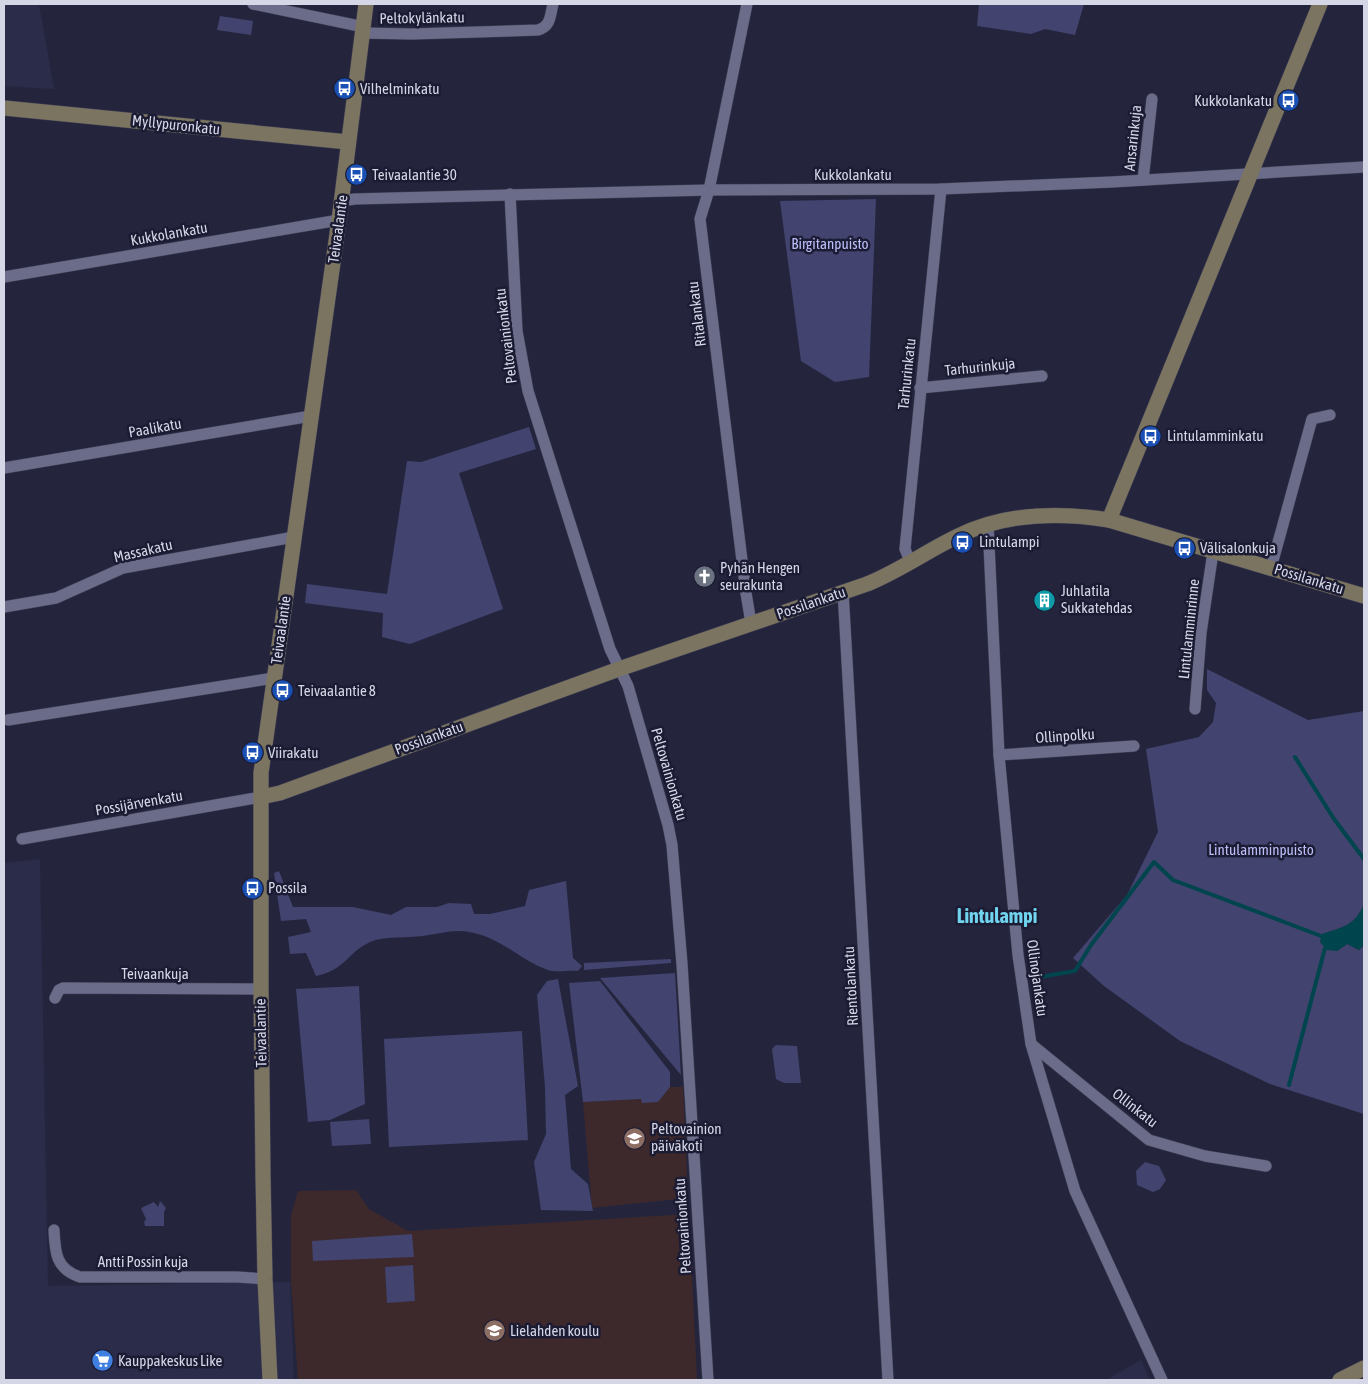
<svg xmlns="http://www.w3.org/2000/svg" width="1368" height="1384" font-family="'Asap Condensed',sans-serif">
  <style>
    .built { fill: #2b2b4a }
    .education { fill: #3d292c }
    .green { fill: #42436e }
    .water { fill: #00454d }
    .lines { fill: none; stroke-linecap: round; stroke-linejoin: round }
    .stream { stroke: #00454d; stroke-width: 4 }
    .street-casing { stroke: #424156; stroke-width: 12 }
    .secondary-casing { stroke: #424156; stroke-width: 16 }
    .street { stroke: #6a6c89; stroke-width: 11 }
    .secondary { stroke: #7b7460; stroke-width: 15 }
    .labels { text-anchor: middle; stroke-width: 5; stroke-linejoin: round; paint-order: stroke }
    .street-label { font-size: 15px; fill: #d5d6e6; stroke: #1b1b33 }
    .poi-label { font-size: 15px; fill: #d5d6e6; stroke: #1b1b33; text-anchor: start }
    .park-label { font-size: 15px; fill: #bbbef7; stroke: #1b1b33 }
    .district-label { font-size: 20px; font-weight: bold; fill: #71d4ee; stroke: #1b1b33 }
  </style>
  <rect width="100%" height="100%" fill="#24253d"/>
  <g class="built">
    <path d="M 4,4 L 39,4 L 54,89 L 4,86 Z"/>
    <path d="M 40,859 L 48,1286 L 290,1282 L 294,1380 L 4,1380 L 4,863 Z"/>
    <path d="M 1141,1360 L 1150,1380 L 1106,1380 Z"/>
  </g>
  <g class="education">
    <path d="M 670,1087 L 683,1087 L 688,1198 L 592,1208 L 583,1102 L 642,1099 L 657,1102 Z"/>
    <path d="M 356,1190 L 369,1209 L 408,1231 L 689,1214 L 697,1380 L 298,1380 L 291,1282 L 291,1215 L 298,1191 Z"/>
  </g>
  <g class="green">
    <path d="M 979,4 L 1084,4 L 1075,35 L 1045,29 L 1031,34 L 977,26 Z"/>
    <path d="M 220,16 L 253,21 L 251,35 L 217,30 Z"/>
    <path d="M 876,199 L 869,377 L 835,382 L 801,361 L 780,201 Z"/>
    <path d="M 529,427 L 536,449 L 459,473 L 503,609 L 410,644 L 382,637 L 383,613 L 305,603 L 307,584 L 387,594 L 407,461 L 421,462 Z"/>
    <path d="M 1207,669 L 1308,720 L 1364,711 L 1364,904 C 1355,926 1343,927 1323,934 L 1320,942 L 1337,951 L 1347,944 L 1359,950 L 1364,945 L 1364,1114 L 1270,1084 L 1180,1041 L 1104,986 L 1073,958 L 1127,895 L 1158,832 L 1146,749 L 1199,737 L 1213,722 L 1216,703 L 1207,690 Z"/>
    <path d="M 279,871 L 293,907 L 353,907 L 391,915 L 406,907 L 437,907 L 449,903 L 471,904 L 474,914 L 490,914 L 525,906 L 529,890 L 566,881 L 573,958 L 582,966 L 578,971 C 569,970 556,973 548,970 C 519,960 501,937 469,932 C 454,929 438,934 423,936 C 408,938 384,936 370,942 C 347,953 345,970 316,976 L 306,953 L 290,954 L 288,937 L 311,932 L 306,919 L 281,921 L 274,873 Z"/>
    <path d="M 671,959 L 671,963 L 584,970 L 584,963 Z"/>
    <path d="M 675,973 L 681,1075 L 600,978 Z"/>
    <path d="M 558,979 L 578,1086 L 565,1095 L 571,1169 L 588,1184 L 593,1211 L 541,1210 L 534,1162 L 546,1134 L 545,1087 L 537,995 L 547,981 Z"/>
    <path d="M 600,981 L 670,1072 L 670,1087 L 658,1102 L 642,1103 L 641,1099 L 583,1102 L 569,983 Z"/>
    <path d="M 359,986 L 365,1104 L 330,1120 L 308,1122 L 296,989 Z"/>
    <path d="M 522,1031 L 528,1140 L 389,1147 L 384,1039 Z"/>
    <path d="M 776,1045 L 797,1046 L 801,1083 L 784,1083 L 776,1079 L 772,1049 Z"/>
    <path d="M 369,1119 L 371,1144 L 332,1146 L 330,1122 Z"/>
    <path d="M 1145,1162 L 1159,1166 L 1166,1180 L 1160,1189 L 1153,1192 L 1137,1185 L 1136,1171 Z"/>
    <path d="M 160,1201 L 166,1208 L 164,1212 L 164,1226 L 145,1226 L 144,1222 L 146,1219 L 141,1208 L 154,1202 L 158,1207 Z"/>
    <path d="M 412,1234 L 414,1257 L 313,1261 L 312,1241 Z"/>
    <path d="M 413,1265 L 415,1301 L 387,1303 L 385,1267 Z"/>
  </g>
  <path class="water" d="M 1364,904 L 1364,945 L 1359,950 L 1347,944 L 1337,951 L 1327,950 L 1320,942 L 1322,934 C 1343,927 1355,926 1364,904 Z"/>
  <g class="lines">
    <g class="stream">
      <path d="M 1295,757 L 1334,819 L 1364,859"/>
      <path d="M 1034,978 L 1075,971 L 1091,945 L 1154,862 L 1173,880 L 1321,936"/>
      <path d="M 1289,1085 L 1325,948"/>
    </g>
    <defs>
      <g id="street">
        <path d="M 253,4 L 364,27"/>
        <path d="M 747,4 L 709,190 L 700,219 L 746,593 L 751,623"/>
        <path d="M 363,33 L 412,34 L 538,30 C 551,26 550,16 553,4"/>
        <path d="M 1143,180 L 1152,99"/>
        <path d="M 510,194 L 517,331 L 528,391 L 610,649 L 628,686 L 668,825 L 672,845 L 682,964 L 708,1380"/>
        <path d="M 341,201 L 355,199 L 709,190 L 941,189 L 1112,182 L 1364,167"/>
        <path d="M 4,277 L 339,220"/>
        <path d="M 920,388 L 1042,376"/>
        <path d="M 4,468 L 311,416"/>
        <path d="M 988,524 L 999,755 L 1018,955 L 1031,1044 L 1075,1191 L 1162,1380"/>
        <path d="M 910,561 L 905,549 L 941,189"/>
        <path d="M 1271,568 L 1312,419 L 1330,415"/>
        <path d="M 843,591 L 888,1380"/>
        <path d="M 4,607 L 56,598 L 123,568 L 294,537"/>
        <path d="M 1195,709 L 1201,633 L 1213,552"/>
        <path d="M 8,720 L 274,678"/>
        <path d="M 999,755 L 1134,746"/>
        <path d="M 22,839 L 261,797"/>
        <path d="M 55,998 L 59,990 L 63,988 L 261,989"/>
        <path d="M 1031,1044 L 1149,1140 L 1205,1156 L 1266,1166"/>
        <path d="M 54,1230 C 55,1253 56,1269 80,1277 L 237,1277 L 265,1279"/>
      </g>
      <g id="secondary">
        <path d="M 4,108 L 348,142"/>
        <path d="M 1109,520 L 1320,4"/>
        <path d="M 261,797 L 280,793 L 619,669 L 867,584 C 899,571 927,551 958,536 C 1005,513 1059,512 1109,520 L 1364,596"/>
        <path d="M 270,1380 L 265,1279 L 263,1175 L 261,989 L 261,773 L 339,220 L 366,4"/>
        <path d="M 1340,1380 L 1364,1368"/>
      </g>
    </defs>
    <use href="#street" class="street-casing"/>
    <use href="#secondary" class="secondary-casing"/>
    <use href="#street" class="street"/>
    <use href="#secondary" class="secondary"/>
  </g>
  <defs>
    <symbol id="bus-disc" viewBox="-11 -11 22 22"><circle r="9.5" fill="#1a4fb4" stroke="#1b1b33"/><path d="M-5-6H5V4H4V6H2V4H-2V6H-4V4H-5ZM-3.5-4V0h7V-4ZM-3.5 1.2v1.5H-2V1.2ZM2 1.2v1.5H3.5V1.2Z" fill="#fff"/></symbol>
    <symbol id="church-disc" viewBox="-11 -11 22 22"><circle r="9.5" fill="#6b7280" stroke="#1b1b33"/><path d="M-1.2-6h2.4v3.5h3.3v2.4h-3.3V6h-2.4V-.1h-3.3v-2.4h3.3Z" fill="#fff"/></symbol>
    <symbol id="building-disc" viewBox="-11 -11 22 22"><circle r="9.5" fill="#0f9aa8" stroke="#1b1b33"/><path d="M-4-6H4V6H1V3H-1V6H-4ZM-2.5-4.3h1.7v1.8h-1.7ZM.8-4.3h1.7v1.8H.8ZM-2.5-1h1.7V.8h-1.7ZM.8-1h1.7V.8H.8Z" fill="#fff"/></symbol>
    <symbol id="school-disc" viewBox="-11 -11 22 22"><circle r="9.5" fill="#8d6e63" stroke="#1b1b33"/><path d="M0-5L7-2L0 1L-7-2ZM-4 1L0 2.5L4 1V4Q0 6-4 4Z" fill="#fff"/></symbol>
    <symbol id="supermarket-disc" viewBox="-11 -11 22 22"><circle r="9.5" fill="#3f7fe0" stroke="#1b1b33"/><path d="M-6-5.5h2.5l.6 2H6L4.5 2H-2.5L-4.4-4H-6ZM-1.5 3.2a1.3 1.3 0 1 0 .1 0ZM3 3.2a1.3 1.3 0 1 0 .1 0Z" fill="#fff"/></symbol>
  </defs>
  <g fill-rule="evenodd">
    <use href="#bus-disc" x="332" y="76" width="25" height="25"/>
    <use href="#bus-disc" x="1276" y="88" width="25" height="25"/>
    <use href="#bus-disc" x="344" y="162" width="25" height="25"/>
    <use href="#bus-disc" x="1138" y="424" width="25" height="25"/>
    <use href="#bus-disc" x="950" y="530" width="25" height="25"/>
    <use href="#bus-disc" x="1172" y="536" width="25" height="25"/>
    <use href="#church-disc" x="692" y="564" width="25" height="25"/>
    <use href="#building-disc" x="1032" y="588" width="25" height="25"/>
    <use href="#bus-disc" x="270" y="678" width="25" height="25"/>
    <use href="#bus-disc" x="240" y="740" width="25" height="25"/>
    <use href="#bus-disc" x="240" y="876" width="25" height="25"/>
    <use href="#school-disc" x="622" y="1126" width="25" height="25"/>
    <use href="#school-disc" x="482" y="1318" width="25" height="25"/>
    <use href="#supermarket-disc" x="90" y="1348" width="25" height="25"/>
  </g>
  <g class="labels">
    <g class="street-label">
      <text transform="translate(422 18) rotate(-1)" y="5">Peltokylänkatu</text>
      <text transform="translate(176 125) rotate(6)" y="5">Myllypuronkatu</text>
      <text transform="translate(1133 138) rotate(-84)" y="5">Ansarinkuja</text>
      <text x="853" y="180">Kukkolankatu</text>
      <text transform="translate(338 229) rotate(-82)" y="5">Teivaalantie</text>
      <text transform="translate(169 234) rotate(-10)" y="5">Kukkolankatu</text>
      <text transform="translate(697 314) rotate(-97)" y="5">Ritalankatu</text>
      <text transform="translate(506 336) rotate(-97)" y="5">Peltovainionkatu</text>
      <text transform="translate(980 367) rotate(-6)" y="5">Tarhurinkuja</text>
      <text transform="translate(907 374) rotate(-84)" y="5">Tarhurinkatu</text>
      <text transform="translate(155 428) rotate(-10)" y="5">Paalikatu</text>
      <text transform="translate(143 551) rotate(-13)" y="5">Massakatu</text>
      <text transform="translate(1309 579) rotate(17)" y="5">Possilankatu</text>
      <text transform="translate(811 603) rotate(-19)" y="5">Possilankatu</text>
      <text transform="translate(1189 629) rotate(-84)" y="5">Lintulamminrinne</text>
      <text transform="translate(281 630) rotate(-82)" y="5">Teivaalantie</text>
      <text transform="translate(1065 736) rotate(-4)" y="5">Ollinpolku</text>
      <text transform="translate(429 738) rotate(-20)" y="5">Possilankatu</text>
      <text transform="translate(669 774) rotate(74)" y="5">Peltovainionkatu</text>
      <text transform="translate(139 803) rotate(-10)" y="5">Possijärvenkatu</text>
      <text x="155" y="979">Teivaankuja</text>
      <text transform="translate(1037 978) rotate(82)" y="5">Ollinojankatu</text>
      <text transform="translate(851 986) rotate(-93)" y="5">Rientolankatu</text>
      <text transform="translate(261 1033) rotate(-91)" y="5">Teivaalantie</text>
      <text transform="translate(1135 1108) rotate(38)" y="5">Ollinkatu</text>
      <text transform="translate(683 1226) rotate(-94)" y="5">Peltovainionkatu</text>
      <text x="143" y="1267">Antti Possin kuja</text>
    </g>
    <g class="poi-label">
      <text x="360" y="94">Vilhelminkatu</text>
      <text x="1272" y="106" text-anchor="end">Kukkolankatu</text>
      <text x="372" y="180">Teivaalantie 30</text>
      <text x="1167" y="441">Lintulamminkatu</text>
      <text x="979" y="547">Lintulampi</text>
      <text x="1200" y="553">Välisalonkuja</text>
      <text x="720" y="573">Pyhän Hengen<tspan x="720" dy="17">seurakunta</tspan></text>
      <text x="1061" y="596">Juhlatila<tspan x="1061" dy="17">Sukkatehdas</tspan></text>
      <text x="298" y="696">Teivaalantie 8</text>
      <text x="268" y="758">Viirakatu</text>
      <text x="268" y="893">Possila</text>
      <text x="651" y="1134">Peltovainion<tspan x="651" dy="17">päiväkoti</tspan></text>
      <text x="510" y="1336">Lielahden koulu</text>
      <text x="118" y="1366">Kauppakeskus Like</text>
    </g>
    <g class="park-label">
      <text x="830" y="249">Birgitanpuisto</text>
      <text x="1261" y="855">Lintulamminpuisto</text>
    </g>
    <g class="district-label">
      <text x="997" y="923">Lintulampi</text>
    </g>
  </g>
  <rect width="1368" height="1384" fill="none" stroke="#d5d6e6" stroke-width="10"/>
</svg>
